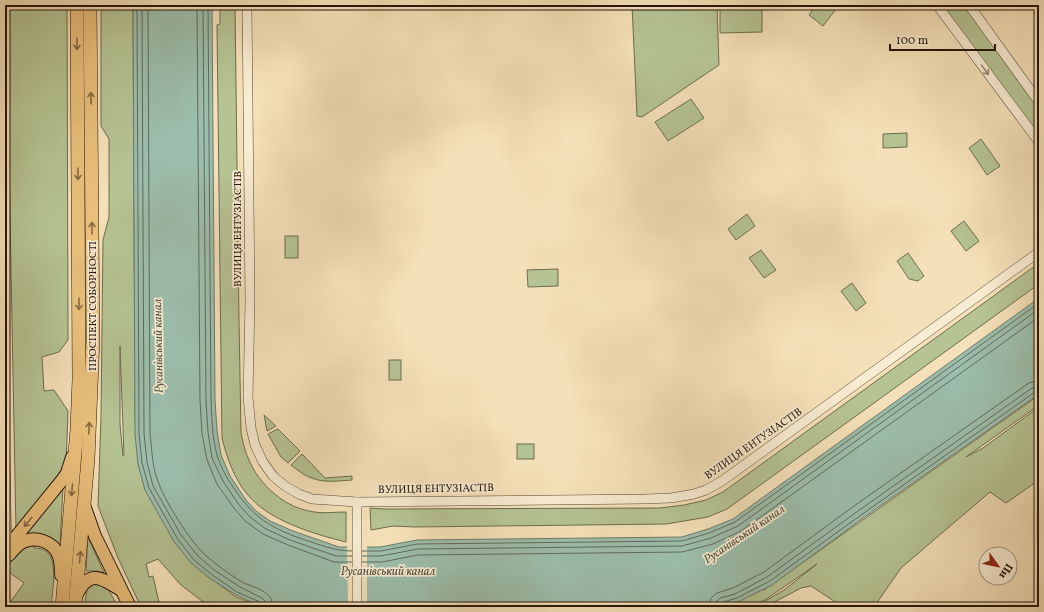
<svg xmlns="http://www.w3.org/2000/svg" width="1044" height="612" font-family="Vollkorn,serif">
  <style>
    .green { fill: #b6c494; stroke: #6d6c4f; fill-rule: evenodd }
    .water { fill: #9cbeac; stroke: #6c7a6b }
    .pier { fill: #f5e1b9 }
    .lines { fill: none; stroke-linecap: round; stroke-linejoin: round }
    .shore { stroke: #606a5b; stroke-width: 1 }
    .minor-casing { stroke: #584836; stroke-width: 10 }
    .major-casing { stroke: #24150a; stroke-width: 14 }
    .highway-casing { stroke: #24150a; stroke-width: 14 }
    .minor { stroke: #f8ecd2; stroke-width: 9 }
    .major { stroke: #eac07c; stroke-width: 12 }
    .highway { stroke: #eac07c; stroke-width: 13 }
    .oneway { stroke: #876a43 }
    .oneway2 { stroke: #998b78 }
    .labels { text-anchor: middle; stroke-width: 3.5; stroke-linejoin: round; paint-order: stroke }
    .street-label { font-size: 11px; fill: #24150a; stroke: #f8ecd2 }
    .water-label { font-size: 12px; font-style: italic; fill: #4e5043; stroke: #f8ecd2 }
  </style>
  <rect width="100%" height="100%" fill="#f5e1b9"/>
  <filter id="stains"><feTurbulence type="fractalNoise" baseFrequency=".005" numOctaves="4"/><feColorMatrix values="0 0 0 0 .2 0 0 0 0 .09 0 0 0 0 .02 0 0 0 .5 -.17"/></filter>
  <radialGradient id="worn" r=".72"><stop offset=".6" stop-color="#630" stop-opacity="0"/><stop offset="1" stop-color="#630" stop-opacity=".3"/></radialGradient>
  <g class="green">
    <path d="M 6,5 L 67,5 L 68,340 L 59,352 L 42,357 L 44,391 L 54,390 L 68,411 L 66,465 L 51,490 L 16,531 Z"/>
    <path d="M 101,5 L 133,5 L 135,414 L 138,464 L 173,540 L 191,562 L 216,582 L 236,597 L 262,607 L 215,607 L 202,601 L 181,585 L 158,559 L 146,564 L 149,577 L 153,576 L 160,607 L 141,607 L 118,558 L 98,506 L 101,416 L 103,240 L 109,217 L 109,139 L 101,126 ZM 120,346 L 124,455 L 123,456 L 120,424 Z"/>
    <path d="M 220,5 L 235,5 L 239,320 L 241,433 C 243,442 245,452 249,460 C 259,484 283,506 309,511 C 321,514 334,512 346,512 L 346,542 C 314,534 269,521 247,494 C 234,478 227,458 222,438 L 217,25 L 220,24 Z"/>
    <path d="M 632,5 L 717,5 L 719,65 L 642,117 L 637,116 Z"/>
    <path d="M 720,5 L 762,5 L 762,32 L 720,33 Z"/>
    <path d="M 816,5 L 839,5 L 823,26 L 809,15 Z"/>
    <path d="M 937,5 L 969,5 L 1039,102 L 1039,142 Z"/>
    <path d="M 691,99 L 704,118 L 668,141 L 655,122 Z"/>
    <path d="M 907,133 L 907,147 L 883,148 L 883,134 Z"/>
    <path d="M 981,139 L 1000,166 L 987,175 L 969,148 Z"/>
    <path d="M 747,214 L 755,226 L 736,240 L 728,229 Z"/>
    <path d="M 964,221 L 979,241 L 966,251 L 951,231 Z"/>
    <rect x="285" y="236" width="13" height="22"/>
    <path d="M 761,250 L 776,270 L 764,278 L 749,258 Z"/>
    <path d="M 908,253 L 924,276 L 918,281 L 909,279 L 897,261 Z"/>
    <path d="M 1039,263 L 1039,284 L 727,509 L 708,517 L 666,524 L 415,527 L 393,526 L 371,530 L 370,508 L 386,509 L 660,508 L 684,505 L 706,500 L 723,492 Z"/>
    <path d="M 558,269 L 558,286 L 528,287 L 527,270 Z"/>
    <path d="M 852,283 L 866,303 L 856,311 L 841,291 Z"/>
    <rect x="389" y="360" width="12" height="20"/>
    <path d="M 1039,395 L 1039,405 L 966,457 L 983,448 L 1039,407 L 1039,480 L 1006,503 L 990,492 L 901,568 L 874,607 L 843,607 L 811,586 L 801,588 L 765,607 L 755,607 L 784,590 L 817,564 L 765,600 C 759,602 755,605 749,607 L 717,607 L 738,602 L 761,590 L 764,590 Z"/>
    <path d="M 264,415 L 276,426 L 267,431 Z"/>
    <path d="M 278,429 L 300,451 L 288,463 L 281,457 L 268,434 Z"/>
    <rect x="517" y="444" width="17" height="15"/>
    <path d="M 302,454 L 325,478 L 352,476 L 352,480 C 325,482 314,484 291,465 Z"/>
    <path d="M 63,487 L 60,546 L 53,540 L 18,539 Z"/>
    <path d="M 88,537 L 104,573 L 97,571 L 86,571 Z"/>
    <path d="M 33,543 L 34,548 C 38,548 43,549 46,551 C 59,560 52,593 51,607 L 5,607 L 5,602 L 9,604 L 24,583 L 6,570 C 11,559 21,548 33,543 Z"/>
    <path d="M 94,581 L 107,587 L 118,607 L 84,607 L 87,590 Z"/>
  </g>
  <path class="water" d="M 133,5 L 212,5 L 215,400 L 217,431 L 221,455 L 230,476 L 246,500 L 256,511 L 270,521 L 293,531 L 339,547 L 380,547 L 417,540 L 682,537 L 708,529 L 733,519 L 1039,298 L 1039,394 L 863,518 L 772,585 L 738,602 L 717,607 L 381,607 L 357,605 L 334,607 L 262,607 L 236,595 L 208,577 L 191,563 L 173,540 L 145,490 L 138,464 L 135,434 Z"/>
  <path class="pier" d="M 347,545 L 367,545 L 367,607 L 348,607 Z"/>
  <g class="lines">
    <g class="shore">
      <path d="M 137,5 L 139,434 L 142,463 L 149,488 L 177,538 L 194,560 L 211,574 L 237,592 L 260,602 L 262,607"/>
      <path d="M 142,5 L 144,433 L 147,462 L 153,486 L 181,535 L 198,556 L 214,570 L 240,587 L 262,598 L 266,602 L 267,607"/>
      <path d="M 148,5 L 150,433 C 152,450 152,468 159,484 C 166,503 189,539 203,553 C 215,564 229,574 242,582 C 250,586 260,588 267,594 C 271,597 273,602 273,607"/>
      <path d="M 197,5 L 200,401 L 202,433 L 207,460 L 217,484 L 234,508 L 245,521 L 263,534 L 288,545 L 334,562 L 352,562"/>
      <path d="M 203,5 L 206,401 L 208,432 L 212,458 L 223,481 L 239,505 L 250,517 L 266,529 L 290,540 L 336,556 L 352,556"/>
      <path d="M 208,5 L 211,400 C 212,419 212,437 217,455 C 220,466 227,478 233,487 C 253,517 269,527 302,539 C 319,544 333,551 352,551"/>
      <path d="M 362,551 L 381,551 L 417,544 L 682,541 L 709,533 L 735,522 L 1039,303"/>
      <path d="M 362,556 L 381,556 L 418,549 L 682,546 L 711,538 L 738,526 L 1039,309"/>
      <path d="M 362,562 L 382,562 L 418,555 L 682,552 L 713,544 L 741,531 L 1039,317"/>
      <path d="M 709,607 L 711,598 L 717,593 L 733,588 L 764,572 L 854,506 L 1029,383 L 1039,380"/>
      <path d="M 715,607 L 716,602 L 720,598 L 735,594 L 767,577 L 858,511 L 1032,388 L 1039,386"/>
      <path d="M 720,607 L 721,604 L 723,602 L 737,598 L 770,581 L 861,515 L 1035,392 L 1039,391"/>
    </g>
    <defs>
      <g id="minor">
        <path d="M 247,5 L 250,301 L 248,397 L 251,428 L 255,445 L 263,462 L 273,476 L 285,486 L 299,494 L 312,499 L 357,502 L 644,499 L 671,498 L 694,494 L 706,490 L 722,481 L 1039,252"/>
        <path d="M 937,5 L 1039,142"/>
        <path d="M 969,5 L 1039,102"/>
        <path d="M 5,455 L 7,550"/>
        <path d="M 357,502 L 357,607"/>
      </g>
      <g id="major">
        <path d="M 84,505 L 95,536 L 130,607"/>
        <path d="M 5,554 L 11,543 L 63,479 L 67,473 L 72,457"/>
        <path d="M 9,555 C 13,550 17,545 23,542 C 35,536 52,541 58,554 C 61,560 61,568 61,575"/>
        <path d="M 76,596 C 89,569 100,577 121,590"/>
      </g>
      <g id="highway">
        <path d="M 62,607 L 77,429 L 79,379 L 77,5"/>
        <path d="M 75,607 L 88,459 L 93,339 L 90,5"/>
      </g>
    </defs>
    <use href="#minor" class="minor-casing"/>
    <use href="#major" class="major-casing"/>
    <use href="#highway" class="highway-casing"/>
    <use href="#minor" class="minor"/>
    <use href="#major" class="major"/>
    <use href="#highway" class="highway"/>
  </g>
  <defs><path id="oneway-shaft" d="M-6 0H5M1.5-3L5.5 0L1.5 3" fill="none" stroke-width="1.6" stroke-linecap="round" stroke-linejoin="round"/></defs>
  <g class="oneway">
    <use href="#oneway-shaft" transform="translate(77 44) rotate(90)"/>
    <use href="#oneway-shaft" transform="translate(91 98) rotate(-91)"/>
    <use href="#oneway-shaft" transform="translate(78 174) rotate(90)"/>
    <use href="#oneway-shaft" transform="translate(92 228) rotate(-91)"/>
    <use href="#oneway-shaft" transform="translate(79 304) rotate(90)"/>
    <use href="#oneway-shaft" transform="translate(89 428) rotate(-88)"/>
    <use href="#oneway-shaft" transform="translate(72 490) rotate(95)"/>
    <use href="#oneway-shaft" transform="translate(28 522) rotate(130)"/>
    <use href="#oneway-shaft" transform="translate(80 557) rotate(-85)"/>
  </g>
  <use class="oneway2" href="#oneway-shaft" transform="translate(985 70) rotate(54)"/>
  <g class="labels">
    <g class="street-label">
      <text transform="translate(237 229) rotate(-90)" y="4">ВУЛИЦЯ ЕНТУЗІАСТІВ</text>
      <text transform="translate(92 306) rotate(-90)" y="4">ПРОСПЕКТ СОБОРНОСТІ</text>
      <text transform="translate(753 443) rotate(-35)" y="4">ВУЛИЦЯ ЕНТУЗІАСТІВ</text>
      <text transform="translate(436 488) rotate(-1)" y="4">ВУЛИЦЯ ЕНТУЗІАСТІВ</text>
    </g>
    <g class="water-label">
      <text transform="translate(158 346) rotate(-91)" y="4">Русанівський канал</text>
      <text transform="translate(744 534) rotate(-34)" y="4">Русанівський канал</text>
      <text x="388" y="575">Русанівський канал</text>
    </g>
  </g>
  <rect width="1044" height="612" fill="none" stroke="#f5e1b9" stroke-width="20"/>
  <rect x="6" y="6" width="1032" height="600" fill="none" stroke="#24150a" stroke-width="2"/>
  <rect x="10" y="10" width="1024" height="592" fill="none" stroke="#24150a"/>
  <g transform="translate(998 566) rotate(123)"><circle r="19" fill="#f8ecd2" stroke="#a39682"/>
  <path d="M0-3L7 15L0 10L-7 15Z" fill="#8f2418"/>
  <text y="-6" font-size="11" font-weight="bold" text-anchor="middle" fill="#24150a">Пн</text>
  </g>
  <path d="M890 44v6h105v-6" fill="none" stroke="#24150a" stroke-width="2"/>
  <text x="896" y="44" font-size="12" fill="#24150a" stroke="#f8ecd2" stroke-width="3" paint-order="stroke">100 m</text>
  <rect width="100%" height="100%" filter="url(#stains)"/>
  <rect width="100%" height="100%" fill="url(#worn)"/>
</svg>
